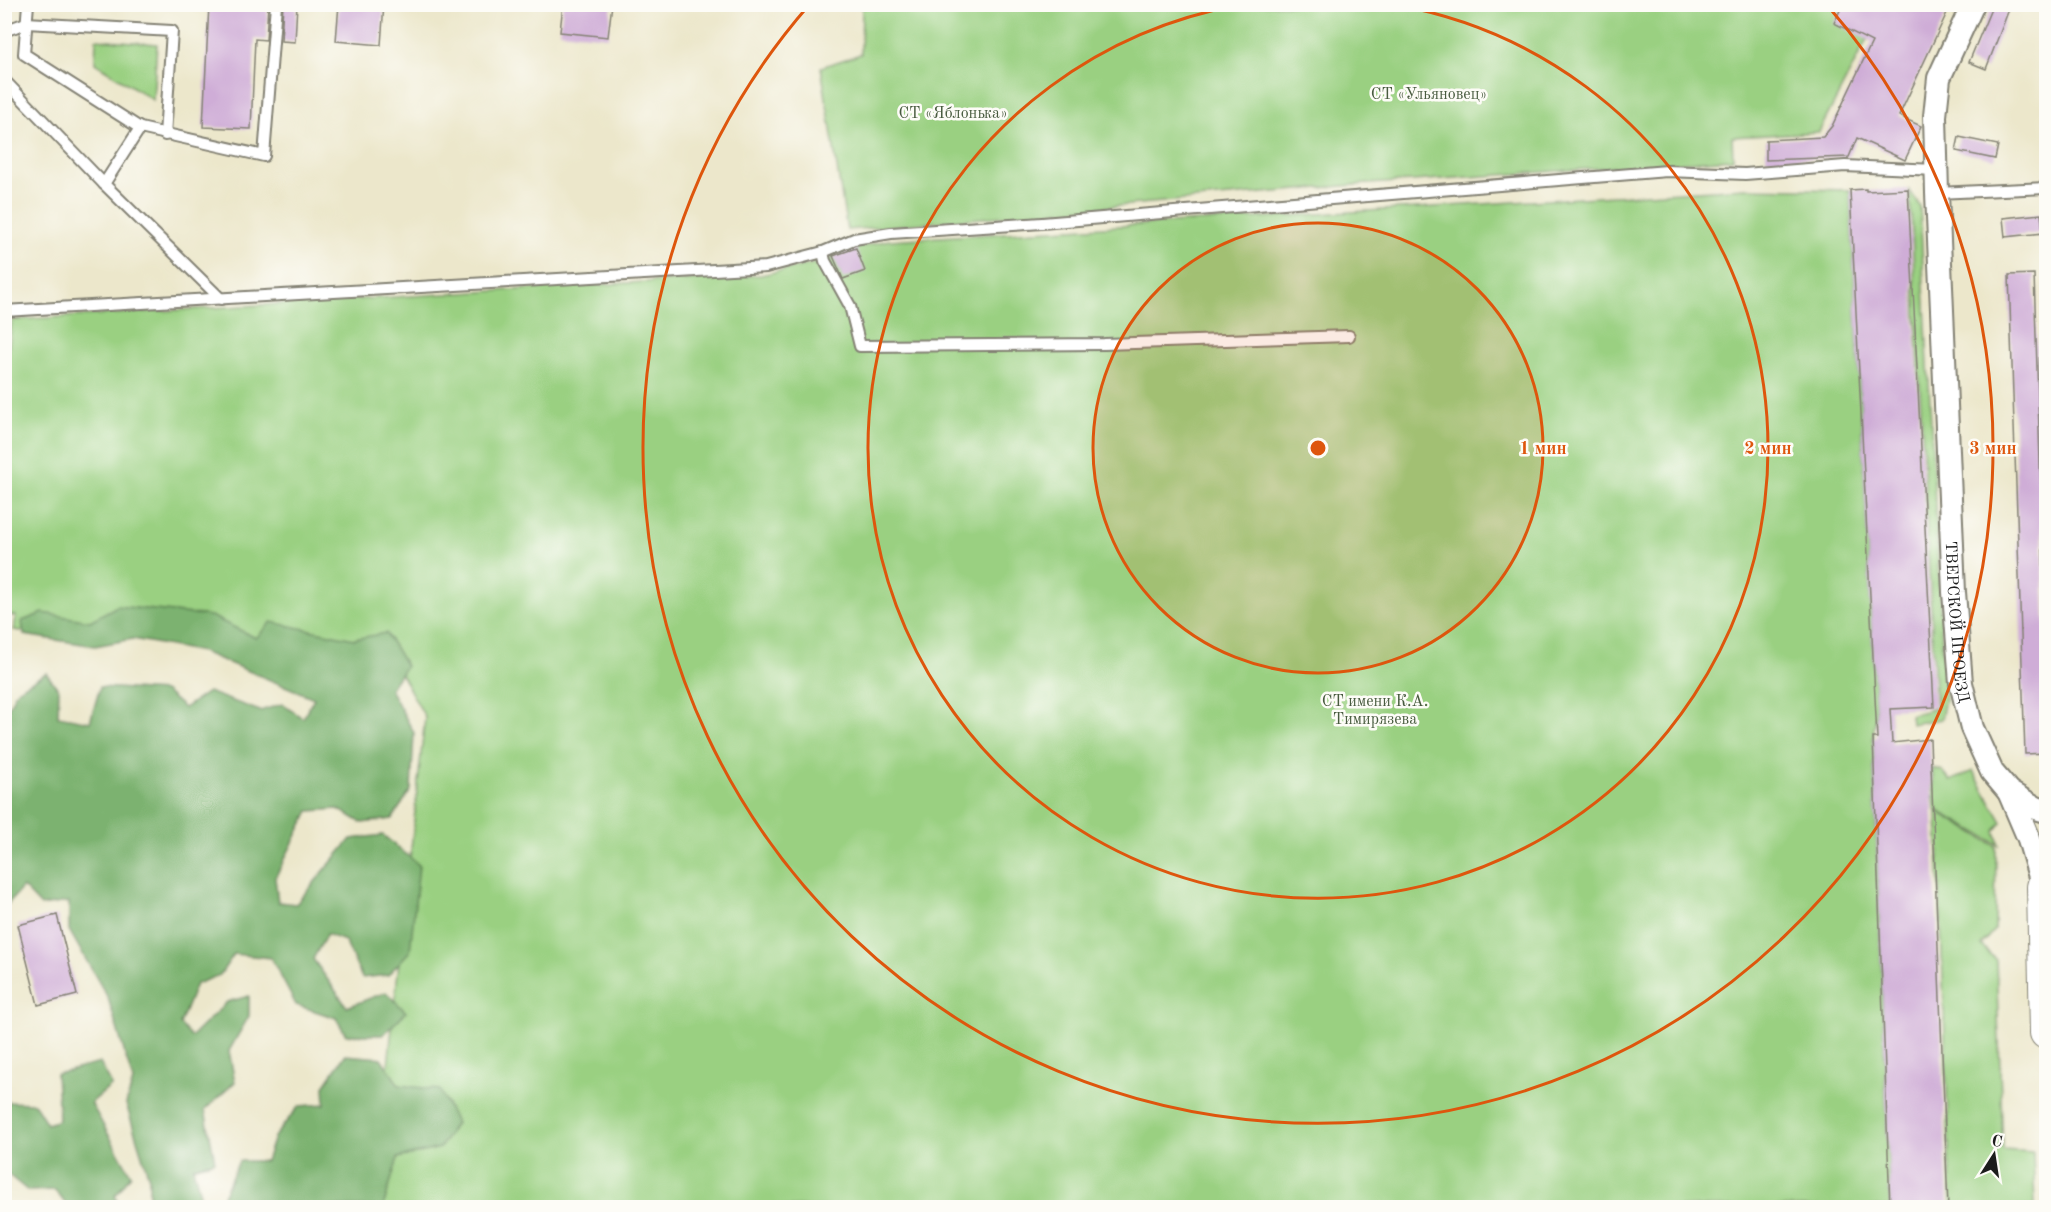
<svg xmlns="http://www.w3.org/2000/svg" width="2051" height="1212" font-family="'Old Standard TT',serif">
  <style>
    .green { fill: #9ad081; stroke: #5b764e; stroke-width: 1.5 }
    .forest { fill: #7bb26f; stroke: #4c6746; stroke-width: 1.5 }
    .building { fill: #cfadd7 }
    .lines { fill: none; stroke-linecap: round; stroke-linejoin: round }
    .lane-casing { stroke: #848274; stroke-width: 14 }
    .street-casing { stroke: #848274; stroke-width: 26 }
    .secondary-casing { stroke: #848274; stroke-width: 34 }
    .lane { stroke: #fff; stroke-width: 10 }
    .street { stroke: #fff; stroke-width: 22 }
    .secondary { stroke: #fff; stroke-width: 32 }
    .ring { fill: none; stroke: #de560d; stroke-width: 3 }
    .labels { text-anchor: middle; stroke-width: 5; stroke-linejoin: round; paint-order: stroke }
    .park-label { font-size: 16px; fill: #485b3f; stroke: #fdfcf7 }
    .street-label { font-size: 16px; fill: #1c1c1c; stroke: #fdfcf7 }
    .centre { fill: #de560d; stroke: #fdfcf7; stroke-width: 3 }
    .ring-label { font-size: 18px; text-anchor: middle; font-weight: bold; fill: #de560d; stroke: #fdfcf7; stroke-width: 5; stroke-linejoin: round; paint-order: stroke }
  </style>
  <rect width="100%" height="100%" fill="#fdfcf7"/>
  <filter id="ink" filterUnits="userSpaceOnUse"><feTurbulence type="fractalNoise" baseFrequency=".0167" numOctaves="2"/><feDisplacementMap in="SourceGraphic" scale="12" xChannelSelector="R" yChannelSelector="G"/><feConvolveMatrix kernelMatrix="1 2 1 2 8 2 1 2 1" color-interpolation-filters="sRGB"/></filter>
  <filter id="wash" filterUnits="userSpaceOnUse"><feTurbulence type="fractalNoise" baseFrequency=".008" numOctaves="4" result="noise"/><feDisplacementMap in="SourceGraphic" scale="24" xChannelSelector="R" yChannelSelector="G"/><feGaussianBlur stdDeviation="1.35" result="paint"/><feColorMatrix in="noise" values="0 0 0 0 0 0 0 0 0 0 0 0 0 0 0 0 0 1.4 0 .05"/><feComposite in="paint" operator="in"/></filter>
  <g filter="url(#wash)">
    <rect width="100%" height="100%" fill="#ece7cb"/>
    <g class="green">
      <path d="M 862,5 L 1885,5 L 1819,132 L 1732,137 L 1733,159 L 1354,185 L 847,230 L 821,67 L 861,54 Z"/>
      <path d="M 96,39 L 157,44 L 153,100 L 95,63 Z"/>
      <path d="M 1746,188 L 1850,190 L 1876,711 L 1873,738 L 1890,1207 L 373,1207 L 425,717 L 390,655 L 79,627 L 75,638 L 14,630 L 16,616 L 5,615 L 4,388 L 12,320 L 761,275 L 825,261 L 856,248 L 889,240 Z"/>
      <path d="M 1910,191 L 1920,206 L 1945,700 L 1941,719 L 1911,724 L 1910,715 L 1936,708 Z"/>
      <path d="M 1932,768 L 1943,771 L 1950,781 L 1973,771 L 2002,822 L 1995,831 L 1999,845 L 1935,809 Z"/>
      <path d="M 1937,811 L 1996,846 L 1995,929 L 1981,945 L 1996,960 L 2003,1150 L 2033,1152 L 2035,1207 L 1951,1207 Z"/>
    </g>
    <g class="forest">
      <path d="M 117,606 L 211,616 L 256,638 L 271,622 L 354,639 L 386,633 L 406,666 L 390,689 L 414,733 L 411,790 L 392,819 L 362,823 L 338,809 L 309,811 L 275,878 L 278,902 L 296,904 L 351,839 L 383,835 L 419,865 L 410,951 L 388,975 L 362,978 L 345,941 L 327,934 L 313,959 L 347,1007 L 386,992 L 406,1012 L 383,1035 L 346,1035 L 336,1018 L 296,1005 L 271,958 L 234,954 L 220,975 L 196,984 L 180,1024 L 191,1037 L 227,1002 L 249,996 L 249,1016 L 229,1051 L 235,1082 L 205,1110 L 215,1161 L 193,1167 L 200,1194 L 197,1207 L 149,1207 L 149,1178 L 126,1104 L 133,1081 L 108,998 L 69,930 L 69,902 L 41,906 L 23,887 L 8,904 L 5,903 L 5,714 L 17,690 L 46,673 L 59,690 L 58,716 L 90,722 L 100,687 L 164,691 L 184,708 L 208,692 L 260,711 L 282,704 L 303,718 L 314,698 L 202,652 L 133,639 L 95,646 L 24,635 L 22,621 L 43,613 L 90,621 Z"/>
      <path d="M 345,1055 L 381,1058 L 399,1085 L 440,1090 L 456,1123 L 440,1148 L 398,1158 L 383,1207 L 218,1207 L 239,1161 L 266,1161 L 274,1137 L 299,1106 L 325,1104 L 324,1086 Z"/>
      <path d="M 100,1063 L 112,1085 L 91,1103 L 131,1175 L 115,1196 L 119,1207 L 68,1207 L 55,1190 L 28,1191 L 5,1172 L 5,1102 L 34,1103 L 47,1124 L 59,1120 L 56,1074 Z"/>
    </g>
    <g id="blocks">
      <g class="building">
        <path d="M 209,4 L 268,4 L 266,40 L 255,39 L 251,129 L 203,127 Z"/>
        <path d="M 283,4 L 297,4 L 295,42 L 281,41 Z"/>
        <path d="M 339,4 L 384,4 L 381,45 L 336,41 Z"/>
        <path d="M 563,4 L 612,4 L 608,37 L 560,32 Z"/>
        <path d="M 1843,4 L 1951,4 L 1899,116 L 1921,126 L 1905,160 L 1857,138 L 1849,157 L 1766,160 L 1766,140 L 1823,137 L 1832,126 L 1872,42 L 1834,23 Z"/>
        <path d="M 1993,4 L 2011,4 L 1986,69 L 1969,62 Z"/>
        <path d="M 1959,137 L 1998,145 L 1995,159 L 1956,151 Z"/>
        <path d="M 1866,189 L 1866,191 L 1908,189 L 1934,707 L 1890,709 L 1892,743 L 1930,739 L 1948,1208 L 1890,1208 L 1873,738 L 1877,738 L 1850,190 Z"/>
        <path d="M 2041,214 L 2043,233 L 2005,237 L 2003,218 Z"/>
        <path d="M 856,248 L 865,271 L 843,279 L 833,256 Z"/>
        <path d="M 2034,274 L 2046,649 L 2046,753 L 2025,754 L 2009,275 Z"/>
        <path d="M 57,915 L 77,995 L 38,1005 L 18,925 Z"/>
      </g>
    </g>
  </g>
  <g filter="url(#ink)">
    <use href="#blocks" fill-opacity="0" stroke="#848274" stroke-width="1.5"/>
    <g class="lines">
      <defs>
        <g id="lane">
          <path d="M 28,4 L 24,54 L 140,128 L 264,156 L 276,4"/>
          <path d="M 4,31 L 26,23 L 172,31 L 165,135"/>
          <path d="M 4,80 L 104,184 L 221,299"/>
          <path d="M 104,184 L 140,128"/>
          <path d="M 1937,193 L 2046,188"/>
          <path d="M 823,252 L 825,261 L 850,306 L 860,346 L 1104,344 L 1349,336"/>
          <path d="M 4,311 L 766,267 L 823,252 L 854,239 L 891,233 L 1042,223 L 1667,171 L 1745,174 L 1845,166 L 1936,170"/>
        </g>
        <g id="street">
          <path id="s1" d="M 1973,4 L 1939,78 L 1935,116 L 1937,193 L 1954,592 L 1961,683 L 1972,728 L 1992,772 L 2009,792 L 2029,839 L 2043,887"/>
          <path d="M 2009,792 L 2036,808 L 2046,811"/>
        </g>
        <path id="secondary" d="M 2046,877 L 2043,887 L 2046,1033"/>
      </defs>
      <use href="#lane" class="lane-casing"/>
      <use href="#street" class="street-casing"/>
      <use href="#secondary" class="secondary-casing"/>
      <use href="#lane" class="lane"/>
      <use href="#street" class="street"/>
      <use href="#secondary" class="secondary"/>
    </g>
  </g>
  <circle cx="1318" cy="448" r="225" fill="#de560d" fill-opacity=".12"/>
  <g class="ring">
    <circle cx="1318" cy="448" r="225"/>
    <path d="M1396 5A450 450 0 1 1 1240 5"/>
    <path d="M1827 5A675 675 0 1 1 809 5"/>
  </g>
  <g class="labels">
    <g class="park-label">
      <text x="1429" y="99">СТ «Ульяновец»</text>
      <text x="953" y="118">СТ «Яблонька»</text>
      <text x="1375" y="706">СТ имени К.А.<tspan x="1375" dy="18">Тимирязева</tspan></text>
    </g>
    <g class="street-label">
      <text dy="6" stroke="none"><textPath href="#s1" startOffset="626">ТВЕРСКОЙ ПРОЕЗД</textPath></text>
    </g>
  </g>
  <circle cx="1318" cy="448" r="9" class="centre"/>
  <g class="ring-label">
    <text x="1543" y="454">1 мин</text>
    <text x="1768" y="454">2 мин</text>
    <text x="1993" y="454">3 мин</text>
  </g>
  <rect width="2051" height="1212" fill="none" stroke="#fdfcf7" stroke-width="24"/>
  <g transform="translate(1994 1155) rotate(12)" stroke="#fdfcf7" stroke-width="4.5" paint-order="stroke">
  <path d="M0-4.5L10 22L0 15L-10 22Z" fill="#1c1c1c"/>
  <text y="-9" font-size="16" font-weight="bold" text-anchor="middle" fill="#1c1c1c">С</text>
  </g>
</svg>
